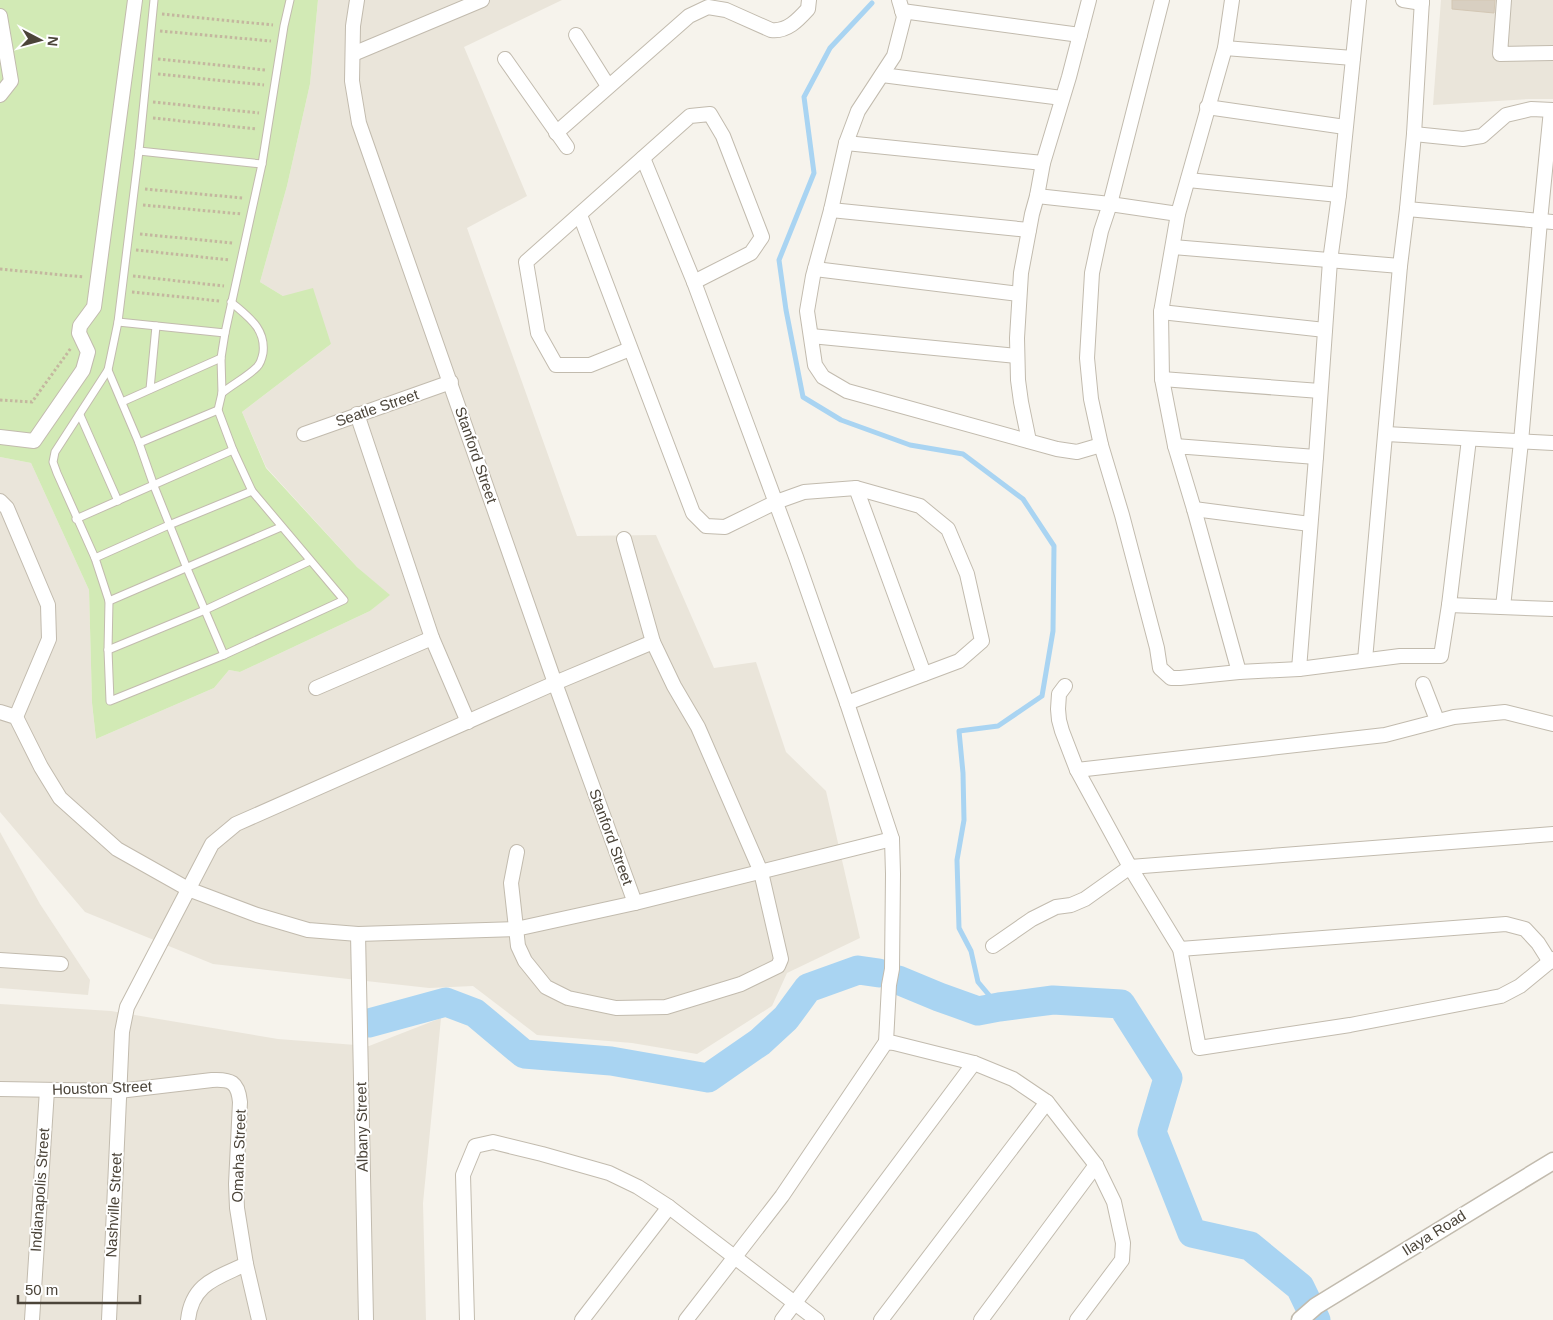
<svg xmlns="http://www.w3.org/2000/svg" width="1553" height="1320" font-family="Arial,sans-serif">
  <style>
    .residential { fill: #eae5da }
    .green { fill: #d2eab5 }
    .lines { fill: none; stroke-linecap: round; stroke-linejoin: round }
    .stream { stroke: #a9d4f2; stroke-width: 5 }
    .river { stroke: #a9d4f2; stroke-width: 29 }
    .building { fill: #d8cfc1; stroke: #d3c7b4 }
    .service-casing { stroke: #c2bbae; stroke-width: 9 }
    .minor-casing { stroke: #c2bbae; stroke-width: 16 }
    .tertiary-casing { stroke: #c2bbae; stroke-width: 19 }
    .path { stroke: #c4b79f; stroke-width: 3; stroke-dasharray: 2.5 2.5; stroke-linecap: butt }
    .service { stroke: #fff; stroke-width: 7 }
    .minor { stroke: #fff; stroke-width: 14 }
    .tertiary { stroke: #fff; stroke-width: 16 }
    .labels { text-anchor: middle; stroke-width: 4; stroke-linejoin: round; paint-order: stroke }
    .street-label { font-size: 15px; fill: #4b4439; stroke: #fff }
  </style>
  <rect width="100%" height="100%" fill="#f6f3ec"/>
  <g class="residential">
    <path d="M 318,0 L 562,0 L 464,47 L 527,196 L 467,228 L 577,536 L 656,535 L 714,668 L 756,662 L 786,752 L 826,791 L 860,938 L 787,973 L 772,1006 L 697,1054 L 632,1043 L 537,1035 L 473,986 L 429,988 L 213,964 L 85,912 L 0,812 L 0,457 L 31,463 L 89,590 L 92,703 L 96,739 L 214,688 L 229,670 L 240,672 L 370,611 L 389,595 L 357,567 L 266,467 L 242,412 L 331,344 L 283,296 L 260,282 L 287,186 L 310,84 Z"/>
    <path d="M 1441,0 L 1553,0 L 1553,99 L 1529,99 L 1433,105 Z"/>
    <path d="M 0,832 L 40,904 L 90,980 L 88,995 L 0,988 Z"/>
    <path d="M 0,1004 L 111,1011 L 278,1039 L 369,1046 L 441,1018 L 423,1203 L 426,1320 L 0,1320 Z"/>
  </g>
  <path class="green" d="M 0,0 L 318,0 L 310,84 L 287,186 L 260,282 L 283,296 L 313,288 L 331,344 L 242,412 L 266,468 L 357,567 L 390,595 L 370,611 L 240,672 L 229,670 L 214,688 L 96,739 L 92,703 L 89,590 L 31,463 L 0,457 Z"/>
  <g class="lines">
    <path class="stream" d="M 872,3 L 830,48 L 804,97 L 814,173 L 779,260 L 786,310 L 803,397 L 841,420 L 910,445 L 963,454 L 1023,499 L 1054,546 L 1053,631 L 1042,696 L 998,726 L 959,731 L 963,773 L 964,820 L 957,860 L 959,928 L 971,951 L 978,982 L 999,1007"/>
    <g class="river">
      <path d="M 898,980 L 939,997 L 978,1011 L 999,1007 L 1053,1000 L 1121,1004 L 1168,1078 L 1152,1132 L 1192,1233 L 1250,1246 L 1300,1287 L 1316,1320"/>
      <path d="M 369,1023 L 446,1002 L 475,1013 L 524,1054 L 611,1061 L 708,1078 L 760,1042 L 786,1018 L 808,988 L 858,970 L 879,973"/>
    </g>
  </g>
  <path class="building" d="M 1452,0 L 1495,0 L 1494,13 L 1452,9 Z"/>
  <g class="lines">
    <defs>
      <g id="service">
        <path d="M 154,0 L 139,151 L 118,322 L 108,370 L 55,452 L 53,462 L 57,473 L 95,558 L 109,601 L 108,650 L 110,701 L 224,655 L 344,600 L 252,491 L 233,450 L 218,410 L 222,393 L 221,358 L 225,333 L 262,164 L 284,26 L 290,0"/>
        <path d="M 139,151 L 262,164"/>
        <path d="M 118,322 L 225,333"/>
        <path d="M 108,370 L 139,443 L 154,486 L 186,566 L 224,655"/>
        <path d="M 150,389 L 156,326"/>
        <path d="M 222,393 C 233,384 247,377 257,367 C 261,363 262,358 263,353 C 266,328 248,317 231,302"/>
        <path d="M 122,402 L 221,358"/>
        <path d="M 80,415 L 118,501"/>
        <path d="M 139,443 L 218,410"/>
        <path d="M 76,519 L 233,450"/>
        <path d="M 95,558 L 169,525 L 252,491"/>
        <path d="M 109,601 L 281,527"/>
        <path d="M 108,650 L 205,610 L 310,561"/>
      </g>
      <g id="minor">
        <path d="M 357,0 L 353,26 L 352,81 L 359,123 L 555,683 L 635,903"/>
        <path d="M 899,0 L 904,17 L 894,56 L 858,111 L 846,143 L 831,210 L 813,276 L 807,311 L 815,365 L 823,377 L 847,391 L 1057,449 L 1077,452 L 1101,445"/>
        <path d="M 1162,0 L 1110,204 L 1101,231 L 1092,273 L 1087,358 L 1091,399 L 1101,445 L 1122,515 L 1157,648 L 1160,668 L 1171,678 L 1180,678 L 1239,672 L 1299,669 L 1400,656 L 1441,656 L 1449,605 L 1469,439"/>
        <path d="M 1403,0 L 1422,3"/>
        <path d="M 1504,0 L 1500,54 L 1553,53"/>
        <path d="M 902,11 L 1080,35"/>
        <path d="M 0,16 L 11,81 L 0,95"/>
        <path d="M 576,35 L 608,86"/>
        <path d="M 1225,48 L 1353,58"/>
        <path d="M 353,54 L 482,0"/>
        <path d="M 505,59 L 567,147"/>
        <path d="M 882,75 L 1062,98"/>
        <path d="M 1207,107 L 1345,127"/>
        <path d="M 556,133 L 689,16 L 708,7 L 726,10 L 771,30 C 787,32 798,20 808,9 L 809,0"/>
        <path d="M 1414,134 L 1463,139 L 1482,136 L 1506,115 L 1531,109 L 1553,110"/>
        <path d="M 846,143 L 1043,163"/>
        <path d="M 643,158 L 694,282 L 796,557 L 847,703 L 892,839 L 893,874 L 892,969 L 889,985 L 886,1042"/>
        <path d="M 1188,180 L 1339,195"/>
        <path d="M 1037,196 L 1110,204 L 1178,214"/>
        <path d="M 1407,209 L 1553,222"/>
        <path d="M 831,210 L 1029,230"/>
        <path d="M 580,215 L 693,513 L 706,526 L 725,527 L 776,502 L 804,492 L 856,488 L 920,506 L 948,529 L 967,574 L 982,641 L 959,661 L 847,703"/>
        <path d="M 1173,247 L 1400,266"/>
        <path d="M 815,269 L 1019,294"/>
        <path d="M 1161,312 L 1325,330"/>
        <path d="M 811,336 L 1017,356"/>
        <path d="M 630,349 L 590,365 L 556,365 L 538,333 L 526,262 L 690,116 L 710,114 L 723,136 L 762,237 L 751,253 L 694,282"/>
        <path d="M 1162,379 L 1320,391"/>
        <path d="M 357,414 L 432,638 L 468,722"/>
        <path d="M 304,434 L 451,382"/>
        <path d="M 1386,434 L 1553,443"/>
        <path d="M 0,437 L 34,441 L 83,370 L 88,352 L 79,333 L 80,326 L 94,307 L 135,0"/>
        <path d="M 1029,441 L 1021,402 L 1018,380 L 1017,338 L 1021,273 L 1032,214 L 1037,196 L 1043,163 L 1069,77 L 1089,0"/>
        <path d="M 1175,446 L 1162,379 L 1161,312 L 1178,214 L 1225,48 L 1232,0"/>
        <path d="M 856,488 L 924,674"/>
        <path d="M 0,501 L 7,508 L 48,605 L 49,639 L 16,717"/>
        <path d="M 1194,509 L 1310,524"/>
        <path d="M 1449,605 L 1553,609"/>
        <path d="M 1503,607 L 1521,442 L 1540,221 L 1551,110"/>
        <path d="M 1365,660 L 1400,266 L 1407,209 L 1414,134 L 1422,0"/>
        <path d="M 1299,669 L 1316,457 L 1330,261 L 1339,195 L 1359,0"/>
        <path d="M 1239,672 L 1194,509 L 1175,446 L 1316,457"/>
        <path d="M 1423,684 L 1437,720"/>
        <path d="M 1065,686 L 1059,694 L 1058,709 L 1059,720 L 1062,731 L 1077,770 L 1130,867 L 1180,949 L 1199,1048 L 1350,1025 L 1501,996 L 1520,986 L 1553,959"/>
        <path d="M 316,688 L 432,638"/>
        <path d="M 0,712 L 16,717 L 41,767 L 60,798 L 117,849 L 188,889 L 257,915 L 308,930 L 358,934 L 516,929 L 635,903 L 892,839"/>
        <path d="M 1077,770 L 1385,735 L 1454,717 L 1505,712 L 1553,724"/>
        <path d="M 517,852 L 511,883 L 518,946 L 525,961 L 546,987 L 568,998 L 616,1008 L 666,1007 L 741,984 L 778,966 L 781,959 L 761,872 L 698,727 L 674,686 L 653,642 L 624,539"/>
        <path d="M 358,934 L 366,1320"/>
        <path d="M 993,946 L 1032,919 L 1056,907 L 1071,905 L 1085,899 L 1130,867 L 1553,834"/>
        <path d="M 1180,949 L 1506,924 L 1525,929 L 1538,943 L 1550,962"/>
        <path d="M 0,960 L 61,964"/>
        <path d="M 0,1089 L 119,1091 L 212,1080 C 231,1079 238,1082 240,1102 L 236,1184 L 237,1208 L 246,1264 L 259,1320"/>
        <path d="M 32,1320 L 47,1090"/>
        <path d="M 109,1320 L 122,1032 L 127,1007 L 212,844 L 236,824 L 555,683 L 653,642"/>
        <path d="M 188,1320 C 192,1283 217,1278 246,1264"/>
        <path d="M 467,1320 L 463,1175 L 475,1146 L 493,1142 L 542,1154 L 609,1173 L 638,1187 L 669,1207 L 817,1320"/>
        <path d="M 582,1320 L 669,1207"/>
        <path d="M 686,1320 L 782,1196 L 886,1042 L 894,1043 L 974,1063 L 1013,1079 L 1047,1102 L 1096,1165 L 1114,1202 L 1123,1243 L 1122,1260 L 1077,1320"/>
        <path d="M 782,1320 L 974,1063"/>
        <path d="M 881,1320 L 1047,1102"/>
        <path d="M 981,1320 L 1096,1165"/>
      </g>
      <path id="tertiary" d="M 1300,1320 L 1316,1306 L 1553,1161"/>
    </defs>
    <use href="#service" class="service-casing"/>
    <use href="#minor" class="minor-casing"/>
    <use href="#tertiary" class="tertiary-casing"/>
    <g class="path">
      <path d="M 162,14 L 273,25"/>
      <path d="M 160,31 L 271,41"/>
      <path d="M 158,59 L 266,70"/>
      <path d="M 158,74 L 264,85"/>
      <path d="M 153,102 L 259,113"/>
      <path d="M 153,118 L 257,129"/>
      <path d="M 145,189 L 243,198"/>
      <path d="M 143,205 L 242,214"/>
      <path d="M 140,234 L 233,243"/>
      <path d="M 136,250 L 230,260"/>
      <path d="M 0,269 L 84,277"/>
      <path d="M 133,276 L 224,286"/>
      <path d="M 132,292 L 220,301"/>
      <path d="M 0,400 L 32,402 L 71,348"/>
    </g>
    <use href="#service" class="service"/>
    <use href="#minor" class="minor"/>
    <use href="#tertiary" class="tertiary"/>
  </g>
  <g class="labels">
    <g class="street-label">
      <text transform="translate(377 408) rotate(-19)" y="5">Seatle Street</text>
      <text transform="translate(476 455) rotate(71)" y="5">Stanford Street</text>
      <text transform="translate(611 837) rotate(70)" y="5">Stanford Street</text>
      <text transform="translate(102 1088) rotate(-2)" y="5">Houston Street</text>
      <text transform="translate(362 1127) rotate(-91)" y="5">Albany Street</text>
      <text transform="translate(239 1156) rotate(-88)" y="5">Omaha Street</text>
      <text transform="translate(40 1190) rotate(-86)" y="5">Indianapolis Street</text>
      <text transform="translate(114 1205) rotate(-87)" y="5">Nashville Street</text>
      <text transform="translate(1434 1233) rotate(-32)" y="5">Ilaya Road</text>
    </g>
  </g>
  <g transform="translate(40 40) rotate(96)" stroke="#ffffff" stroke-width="4" paint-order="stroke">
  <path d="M0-4L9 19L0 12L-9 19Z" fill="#4b4439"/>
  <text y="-8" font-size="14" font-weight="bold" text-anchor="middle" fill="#4b4439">N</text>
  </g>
  <path d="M18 1295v8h122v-8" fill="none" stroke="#4b4439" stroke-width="2.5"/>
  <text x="25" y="1295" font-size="15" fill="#4b4439" stroke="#ffffff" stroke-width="4" paint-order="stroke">50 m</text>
</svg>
